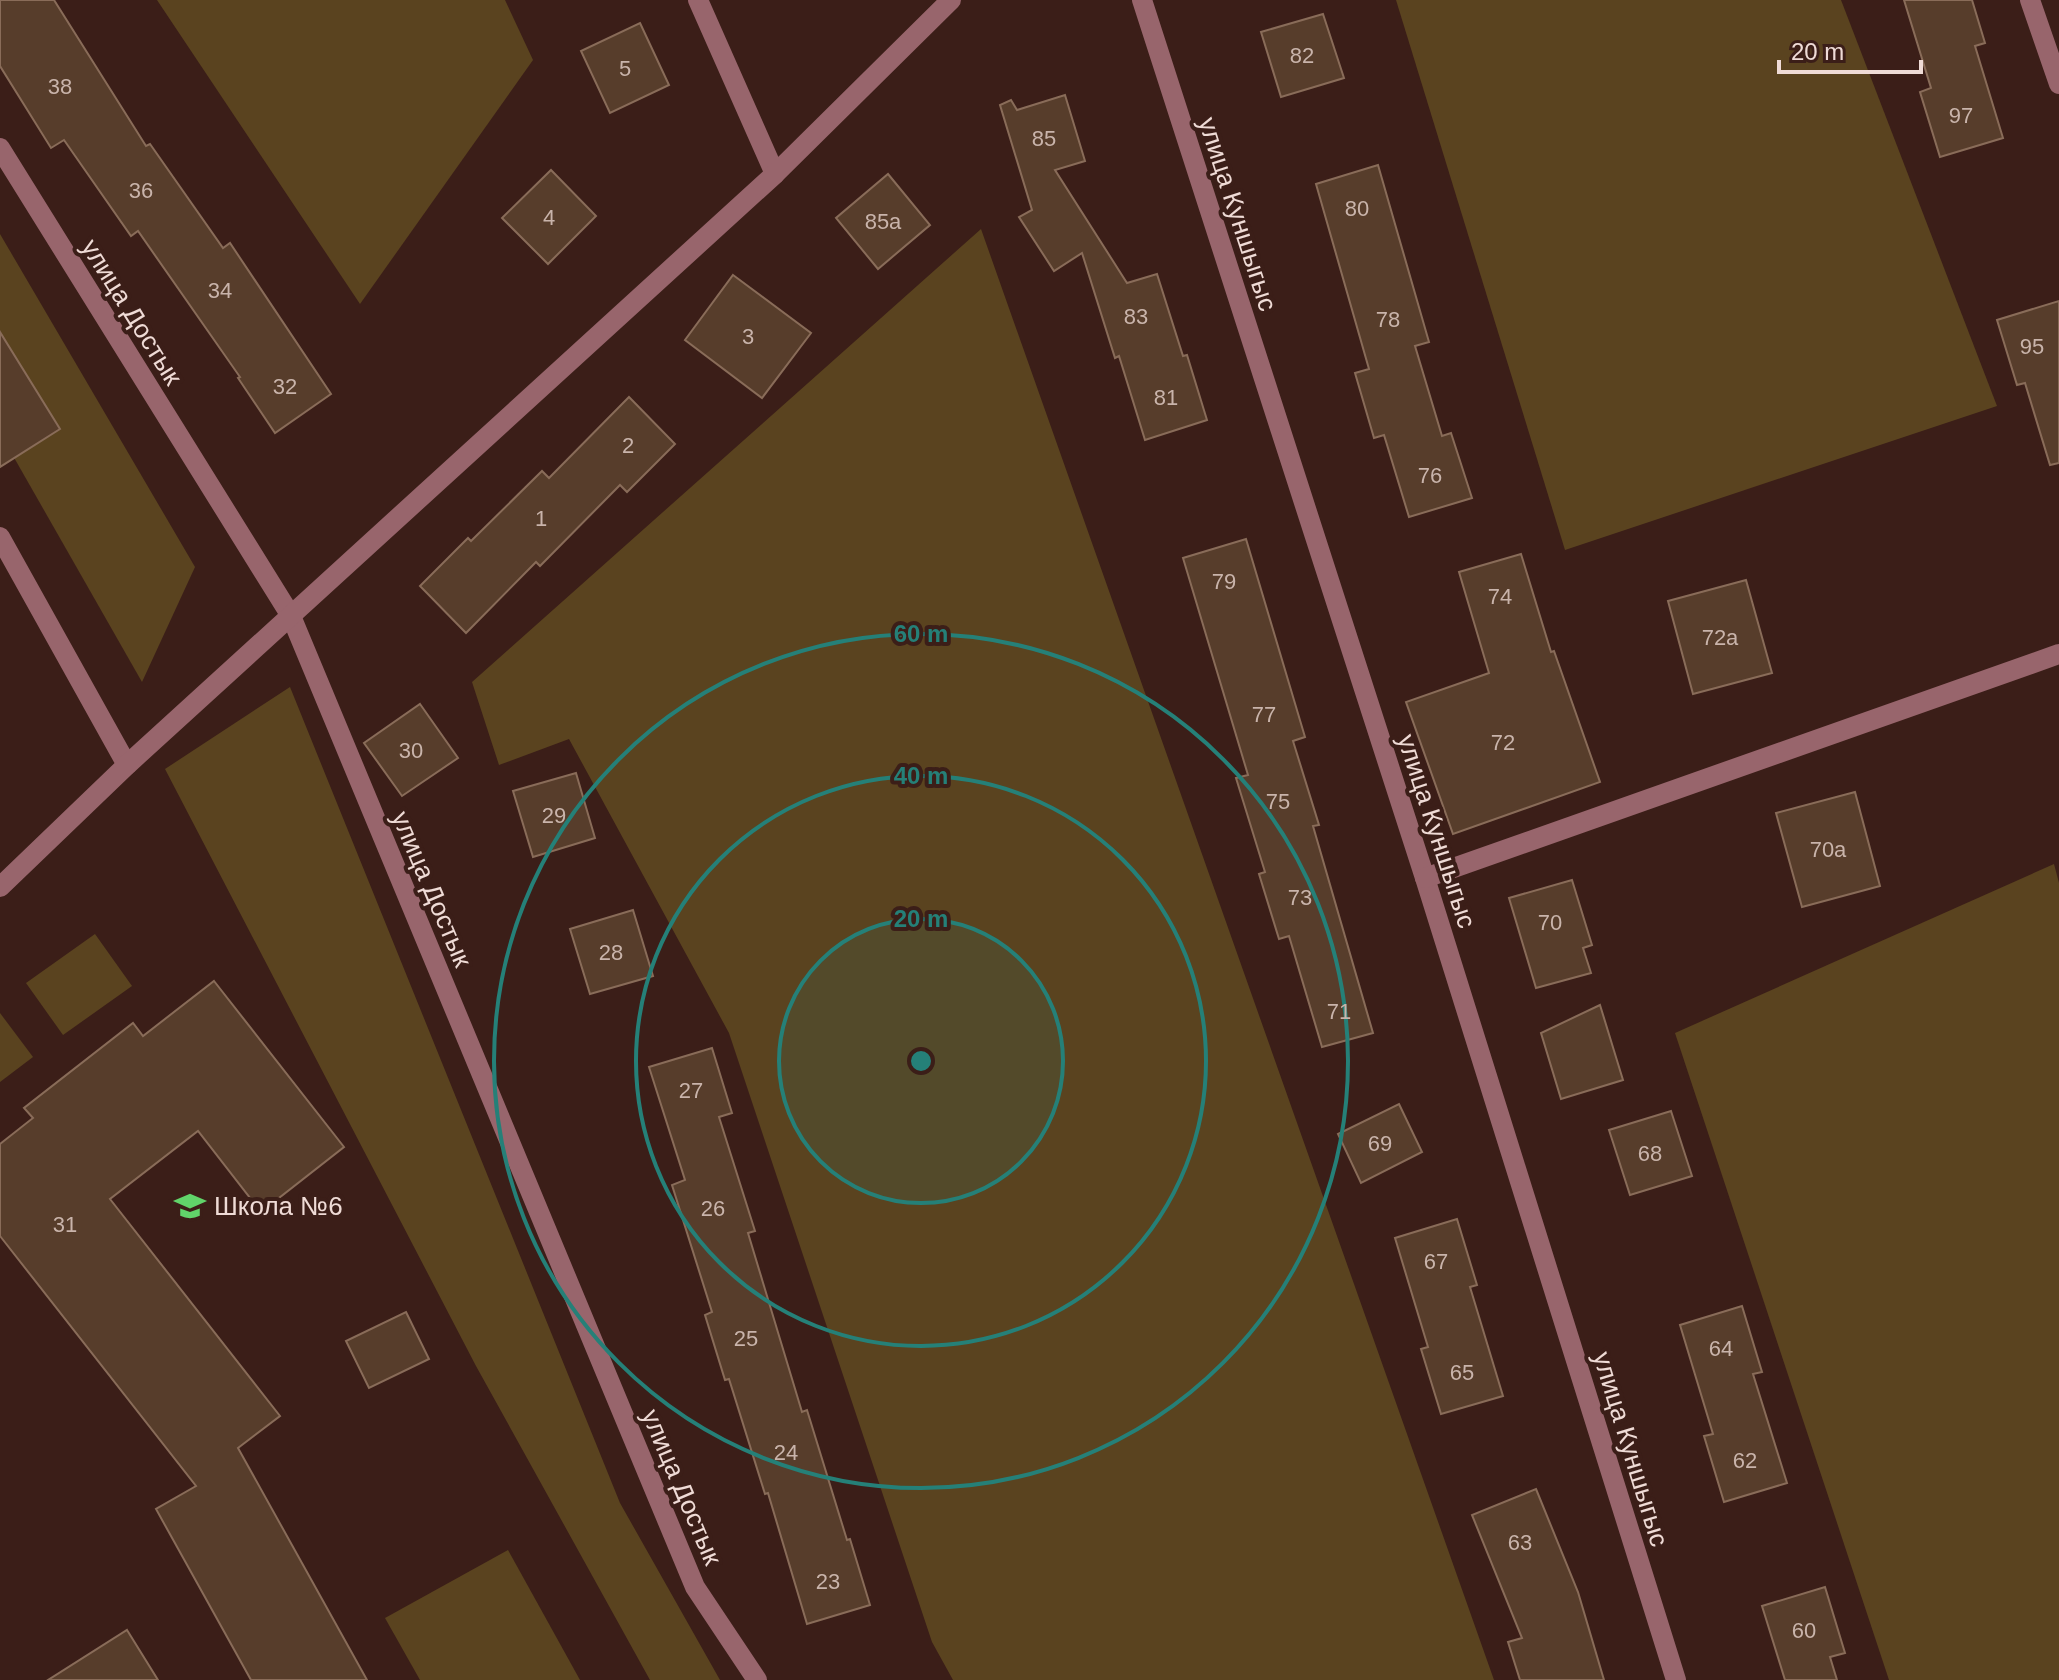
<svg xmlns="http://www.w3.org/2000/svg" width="2059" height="1680" font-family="Arial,sans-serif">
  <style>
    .green { fill: #5a431f }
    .building { fill: #573d2b; stroke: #896c59; stroke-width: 2 }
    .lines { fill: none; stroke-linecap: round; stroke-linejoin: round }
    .minor { stroke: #98656c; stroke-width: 20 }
    .ring { fill: none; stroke: #258078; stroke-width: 4 }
    .labels { text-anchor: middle; stroke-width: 8; stroke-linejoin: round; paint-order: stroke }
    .number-label { font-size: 22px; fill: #c9b4ab }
    .street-label { font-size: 26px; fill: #efdbd6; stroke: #3b1e18 }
    .poi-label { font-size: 26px; fill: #efdbd6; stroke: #3b1e18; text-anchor: start }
    .centre { fill: #258078; stroke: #3b1e18; stroke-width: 4 }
    .ring-label { font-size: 24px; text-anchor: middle; font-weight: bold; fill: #258078; stroke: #3b1e18; stroke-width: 8; stroke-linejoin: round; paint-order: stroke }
  </style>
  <rect width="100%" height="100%" fill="#3b1e18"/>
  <g class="green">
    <path d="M 157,0 L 505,0 L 533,60 L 360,304 Z"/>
    <path d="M 1396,0 L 1841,0 L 1997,406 L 1565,550 Z"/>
    <path d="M 981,229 L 1494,1680 L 953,1680 L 932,1642 L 729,1033 L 569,739 L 499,765 L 472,682 Z"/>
    <path d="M 0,234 L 195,567 L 142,682 L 0,433 Z"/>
    <path d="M 290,687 L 620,1503 L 720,1680 L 650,1680 L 476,1366 L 165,769 Z"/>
    <path d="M 2054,864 L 2059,883 L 2059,1680 L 1889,1680 L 1675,1033 Z"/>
    <path d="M 95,934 L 132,986 L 63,1035 L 26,983 Z"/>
    <path d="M 0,1013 L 33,1057 L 0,1082 Z"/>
    <path d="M 508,1550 L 580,1680 L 420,1680 L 385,1618 Z"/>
  </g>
  <g class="building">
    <path d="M 0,0 L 54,0 L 146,146 L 150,144 L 223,248 L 230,243 L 331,394 L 275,433 L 238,378 L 240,377 L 138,231 L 131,236 L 64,140 L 51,148 L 0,66 Z"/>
    <path d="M 1904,0 L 1972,0 L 1985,43 L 1975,46 L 2003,138 L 1940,157 L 1920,92 L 1931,88 Z"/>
    <path d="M 1323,14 L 1344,78 L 1281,97 L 1261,32 Z"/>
    <path d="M 640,23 L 669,85 L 610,113 L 581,51 Z"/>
    <path d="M 1065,95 L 1085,161 L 1055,170 L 1127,283 L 1157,274 L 1183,356 L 1187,355 L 1207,420 L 1145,440 L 1119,356 L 1115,358 L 1082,253 L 1054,271 L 1019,217 L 1032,210 L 1000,105 L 1011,100 L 1017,110 Z"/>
    <path d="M 1378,165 L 1429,342 L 1415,346 L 1442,436 L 1451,433 L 1472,498 L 1409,517 L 1384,435 L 1374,438 L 1355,373 L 1369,369 L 1316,184 Z"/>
    <path d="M 551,170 L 596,216 L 548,264 L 502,218 Z"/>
    <path d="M 888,174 L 930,225 L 878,269 L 836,218 Z"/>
    <path d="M 733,275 L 811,333 L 762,398 L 685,340 Z"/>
    <path d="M 2059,301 L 2059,463 L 2050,465 L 2025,383 L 2017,385 L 1997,320 Z"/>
    <path d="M 0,332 L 60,429 L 0,467 Z"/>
    <path d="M 629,397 L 675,444 L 627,492 L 620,485 L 540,566 L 536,562 L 466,633 L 420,586 L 468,538 L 471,541 L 542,471 L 549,478 Z"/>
    <path d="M 1246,539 L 1305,737 L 1293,741 L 1319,825 L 1313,826 L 1373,1033 L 1322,1047 L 1289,936 L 1279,939 L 1259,874 L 1265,872 L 1236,778 L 1248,775 L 1183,558 Z"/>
    <path d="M 1521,554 L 1551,652 L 1554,651 L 1600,782 L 1453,834 L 1406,702 L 1489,673 L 1459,572 Z"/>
    <path d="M 1746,580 L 1772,673 L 1693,694 L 1668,601 Z"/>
    <path d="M 420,704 L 458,758 L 402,796 L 364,743 Z"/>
    <path d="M 576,773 L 595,838 L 533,857 L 513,791 Z"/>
    <path d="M 1855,792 L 1880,886 L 1802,907 L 1776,813 Z"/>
    <path d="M 1572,880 L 1592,945 L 1583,948 L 1591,973 L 1536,988 L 1509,898 Z"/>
    <path d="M 633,910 L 653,976 L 590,994 L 570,929 Z"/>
    <path d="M 214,981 L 344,1147 L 261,1212 L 198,1131 L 110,1199 L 280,1416 L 238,1448 L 367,1680 L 251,1680 L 156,1509 L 196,1486 L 0,1236 L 0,1144 L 33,1118 L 24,1108 L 133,1023 L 143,1036 Z"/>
    <path d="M 1600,1005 L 1623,1080 L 1561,1099 L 1541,1033 Z"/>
    <path d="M 712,1048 L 732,1113 L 719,1117 L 755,1231 L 748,1233 L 802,1412 L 807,1410 L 847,1540 L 850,1539 L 870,1605 L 807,1624 L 768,1493 L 765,1494 L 729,1379 L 725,1380 L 705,1315 L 712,1312 L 672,1185 L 685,1180 L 649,1067 Z"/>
    <path d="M 1399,1104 L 1422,1152 L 1361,1183 L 1338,1134 Z"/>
    <path d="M 1671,1111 L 1692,1176 L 1630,1195 L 1609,1130 Z"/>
    <path d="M 1457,1219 L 1477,1285 L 1470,1287 L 1503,1396 L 1441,1414 L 1421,1349 L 1428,1347 L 1395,1238 Z"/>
    <path d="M 1742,1306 L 1762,1372 L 1753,1374 L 1787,1483 L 1724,1502 L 1704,1436 L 1713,1434 L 1680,1325 Z"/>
    <path d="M 406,1312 L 429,1359 L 369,1388 L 346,1341 Z"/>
    <path d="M 1536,1489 L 1578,1592 L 1604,1680 L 1520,1680 L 1508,1642 L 1522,1638 L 1472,1515 Z"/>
    <path d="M 1825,1587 L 1845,1653 L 1830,1657 L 1837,1680 L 1785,1680 L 1762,1606 Z"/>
    <path d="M 127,1630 L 158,1680 L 48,1680 Z"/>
  </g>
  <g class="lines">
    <g class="minor">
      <path d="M 698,0 L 775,174"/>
      <path d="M 1142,0 L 1425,878 L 1676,1680"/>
      <path d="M 2030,0 L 2059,84"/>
      <path d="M 0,148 L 291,616 L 695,1587 L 757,1680"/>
      <path d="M 0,537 L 127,765"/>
      <path d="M 1425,878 L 2059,654"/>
      <path d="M 0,887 L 127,765 L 775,174 L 951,0"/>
    </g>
  </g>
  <circle cx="921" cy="1061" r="142" fill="#258078" fill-opacity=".12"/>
  <g class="ring">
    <circle cx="921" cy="1061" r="142"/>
    <circle cx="921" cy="1061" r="285"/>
    <circle cx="921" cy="1061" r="427"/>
  </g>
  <defs>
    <symbol id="school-bare" viewBox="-9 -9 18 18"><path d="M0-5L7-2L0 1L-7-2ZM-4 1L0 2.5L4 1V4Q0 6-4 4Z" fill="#61d46a" stroke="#3b1e18" stroke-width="2.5" paint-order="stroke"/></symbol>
  </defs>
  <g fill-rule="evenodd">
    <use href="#school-bare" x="168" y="1184" width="44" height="44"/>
  </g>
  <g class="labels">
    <g class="number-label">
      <text x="1302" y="63">82</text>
      <text x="625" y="76">5</text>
      <text x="60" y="94">38</text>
      <text x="1961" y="123">97</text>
      <text x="1044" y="146">85</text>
      <text x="141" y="198">36</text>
      <text x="1357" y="216">80</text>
      <text x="549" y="225">4</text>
      <text x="883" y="229">85а</text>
      <text x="220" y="298">34</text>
      <text x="1136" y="324">83</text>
      <text x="1388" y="327">78</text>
      <text x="748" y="344">3</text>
      <text x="2032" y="354">95</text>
      <text x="285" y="394">32</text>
      <text x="1166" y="405">81</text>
      <text x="628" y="453">2</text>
      <text x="1430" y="483">76</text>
      <text x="541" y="526">1</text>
      <text x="1224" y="589">79</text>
      <text x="1500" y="604">74</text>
      <text x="1720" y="645">72а</text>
      <text x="1264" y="722">77</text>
      <text x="1503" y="750">72</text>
      <text x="411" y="758">30</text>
      <text x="1278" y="809">75</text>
      <text x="554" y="823">29</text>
      <text x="1828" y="857">70а</text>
      <text x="1300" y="905">73</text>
      <text x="1550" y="930">70</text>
      <text x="611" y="960">28</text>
      <text x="1339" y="1019">71</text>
      <text x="691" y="1098">27</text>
      <text x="1380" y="1151">69</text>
      <text x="1650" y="1161">68</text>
      <text x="713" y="1216">26</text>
      <text x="65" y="1232">31</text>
      <text x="1436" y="1269">67</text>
      <text x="746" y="1346">25</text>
      <text x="1721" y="1356">64</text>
      <text x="1462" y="1380">65</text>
      <text x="786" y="1460">24</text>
      <text x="1745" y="1468">62</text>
      <text x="1520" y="1550">63</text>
      <text x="828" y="1589">23</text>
      <text x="1804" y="1638">60</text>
    </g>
    <g class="street-label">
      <text transform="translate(1238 214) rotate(72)" y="9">улица Куншыгыс</text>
      <text transform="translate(132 312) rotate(58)" y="9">улица Достык</text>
      <text transform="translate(1437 831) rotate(72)" y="9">улица Куншыгыс</text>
      <text transform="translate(432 889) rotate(67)" y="9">улица Достык</text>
      <text transform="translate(1631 1449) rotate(73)" y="9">улица Куншыгыс</text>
      <text transform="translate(682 1487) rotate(67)" y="9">улица Достык</text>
    </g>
    <g class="poi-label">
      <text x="214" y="1215">Школа №6</text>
    </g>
  </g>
  <circle cx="921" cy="1061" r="12" class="centre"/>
  <g class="ring-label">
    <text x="921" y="642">60 m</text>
    <text x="921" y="784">40 m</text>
    <text x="921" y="927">20 m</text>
  </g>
  <path d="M1779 60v12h142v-12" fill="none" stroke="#efdbd6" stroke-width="4"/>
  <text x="1791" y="60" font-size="24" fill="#efdbd6" stroke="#3b1e18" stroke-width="6" paint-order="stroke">20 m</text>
</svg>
